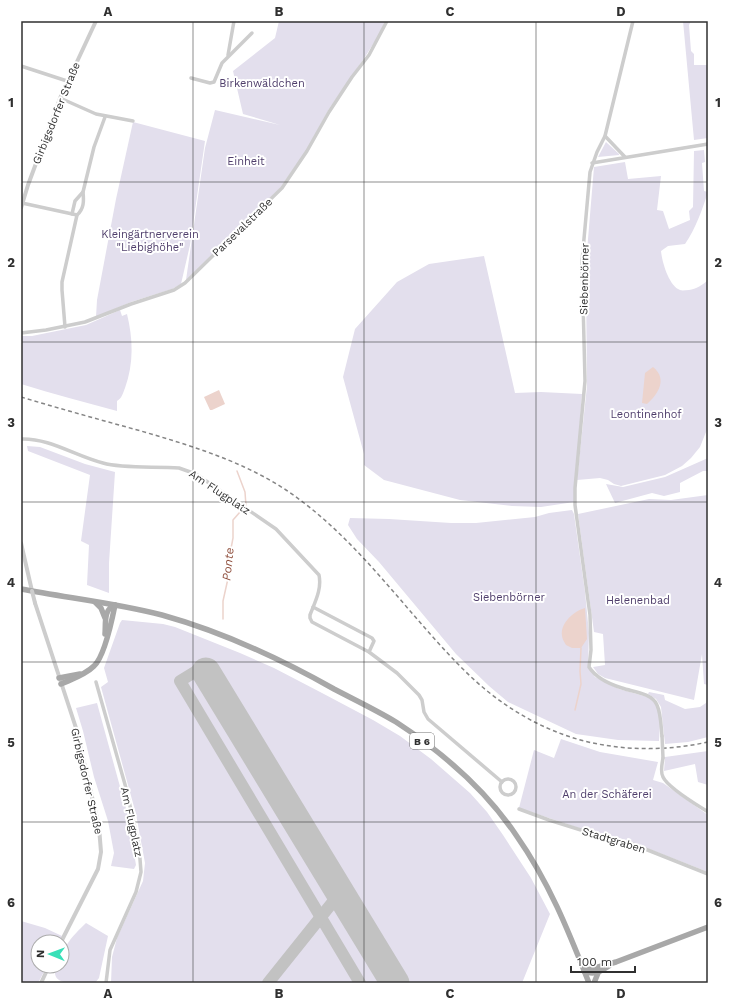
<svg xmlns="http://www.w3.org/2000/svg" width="729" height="1004" font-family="'Work Sans',sans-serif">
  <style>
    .green { fill: #e3dfed }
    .water { fill: #ecd3cc }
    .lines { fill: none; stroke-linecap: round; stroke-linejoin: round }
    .stream { stroke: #ecd3cc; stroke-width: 1.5 }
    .taxiway { stroke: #c2c2c2; stroke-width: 12 }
    .runway { stroke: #c2c2c2; stroke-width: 29 }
    .minor { stroke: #cdcdcd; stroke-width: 3.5 }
    .tertiary { stroke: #cdcdcd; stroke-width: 4 }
    .primary { stroke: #a8a8a8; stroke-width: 5.5 }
    .rail { stroke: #858585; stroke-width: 1.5; stroke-dasharray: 4 3; stroke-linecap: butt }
    .minor-bridge { stroke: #cdcdcd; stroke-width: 3.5 }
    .tertiary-bridge { stroke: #cdcdcd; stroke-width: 4 }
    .grid { fill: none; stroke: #303030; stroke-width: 1; stroke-opacity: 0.55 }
    .labels { text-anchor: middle; stroke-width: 4; stroke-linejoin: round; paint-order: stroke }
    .shield { fill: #fff; stroke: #6e6e6e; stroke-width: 1 }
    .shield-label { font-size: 10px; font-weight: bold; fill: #303030 }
    .park-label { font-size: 11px; fill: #4f3e6b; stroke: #fff }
    .street-label { font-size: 11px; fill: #303030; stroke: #fff }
    .water-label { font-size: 12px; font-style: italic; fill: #915240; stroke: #fff }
    .neatline { fill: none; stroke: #303030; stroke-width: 1.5 }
    .grid-label { font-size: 13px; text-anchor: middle; font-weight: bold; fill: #303030 }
  </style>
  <rect width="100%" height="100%" fill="#fff"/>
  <g class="green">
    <path d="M 279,21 L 385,21 L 379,35 L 363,60 L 329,109 L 306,151 L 280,188 L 186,280 L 205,148 L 215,110 L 280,125 L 243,114 L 233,71 L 275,38 Z"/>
    <path d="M 683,21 L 691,21 L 689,25 L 691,51 L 694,54 L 694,65 L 708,65 L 708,138 L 694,140 Z"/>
    <path d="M 133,122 L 205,141 L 190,245 L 181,284 L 172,289 L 131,302 L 96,317 L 97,300 L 116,199 Z"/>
    <path d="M 606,142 L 619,154 L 619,155 L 598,157 Z"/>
    <path d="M 704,150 L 705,162 L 702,163 L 704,191 L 708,192 C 702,210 696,228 685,244 L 668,246 L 661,251 C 662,262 669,286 680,290 C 682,291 686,290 689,290 C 696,289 703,285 708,280 L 708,427 L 700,447 L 691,458 L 682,466 L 665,475 L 621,486 L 614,484 L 608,480 L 600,478 L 577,480 L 587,386 L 586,284 L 587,251 L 594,167 L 625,162 L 628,179 L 661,176 L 657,210 L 663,211 L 669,229 L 690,220 L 689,211 L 693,207 L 694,151 Z"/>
    <path d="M 484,256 L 515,393 L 541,392 L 582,394 L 574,502 L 541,507 L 512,506 L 460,500 L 384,480 L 364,465 L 364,454 L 343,377 L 355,329 L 397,282 L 429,264 Z"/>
    <path d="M 120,310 L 122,316 L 127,314 C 133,339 134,363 125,388 C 123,393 122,398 117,401 L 117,411 C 85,402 53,394 21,384 L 21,336 L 32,336 L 86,325 Z"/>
    <path d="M 27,446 L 40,447 L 85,464 L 115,472 L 109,563 L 109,593 L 87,585 L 89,545 L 81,541 L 90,475 L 28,451 Z"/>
    <path d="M 708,458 L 708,471 L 703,471 L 680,483 L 680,492 L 664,496 L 652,493 L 615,503 L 606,484 L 623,487 L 665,477 Z"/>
    <path d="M 708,495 L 708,685 L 704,684 L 702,654 L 694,700 L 605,678 L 598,674 L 593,667 L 605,665 L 603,634 L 594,632 L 578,514 L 649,499 L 671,500 Z"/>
    <path d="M 572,510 L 574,514 L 585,592 L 589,633 L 588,667 L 595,677 L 619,689 L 651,698 L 657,704 L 660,724 L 659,741 L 618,740 L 576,734 L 508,702 L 489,686 L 456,654 L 379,562 L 357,539 L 348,525 L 350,518 L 389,519 L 451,523 L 476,523 L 535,517 L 549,513 Z"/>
    <path d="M 122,620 L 163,624 L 175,627 L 240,653 L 274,668 L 322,693 L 373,720 L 400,736 L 431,759 L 470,793 L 487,812 L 503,835 L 531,878 L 550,914 L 522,983 L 111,983 L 112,957 L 117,938 L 143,881 L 145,863 L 136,814 L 101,687 L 108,682 L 104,668 L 120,623 Z"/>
    <path d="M 649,692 L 664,695 L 665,700 L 685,709 L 700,707 L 706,703 L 708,696 L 708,737 L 688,742 L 665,744 L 661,707 L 656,699 L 648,694 Z"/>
    <path d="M 97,703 L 127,812 L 136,865 L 134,869 L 111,866 L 114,853 L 108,821 L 94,777 L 83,731 L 76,708 Z"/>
    <path d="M 561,739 L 600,752 L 658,762 L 653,780 L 663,783 L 708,815 L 708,872 L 631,842 L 600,835 L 519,808 L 534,750 L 554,758 Z"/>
    <path d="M 708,751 L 708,785 L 698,782 L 695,764 L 664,771 L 665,757 Z"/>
    <path d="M 21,921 L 45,928 L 62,936 L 59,942 L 38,942 L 38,966 L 47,966 L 38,983 L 21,983 Z"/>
    <path d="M 86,923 L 108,936 L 99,978 L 95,983 C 84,983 46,988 57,966 L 62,966 C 62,945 72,937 86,923 Z"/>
  </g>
  <g class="water">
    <path d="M 653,367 C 668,379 658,394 647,404 L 642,403 L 645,373 Z"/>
    <path d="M 219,390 L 225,404 L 212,410 L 210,410 L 204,397 Z"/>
    <path d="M 585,608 L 587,639 L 581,648 L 572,648 L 566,645 C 564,642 562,638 562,636 C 560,623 574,611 585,608 Z"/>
  </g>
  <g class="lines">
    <g class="stream">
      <path d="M 237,471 L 245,492 L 246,506"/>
      <path d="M 223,619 L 223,601 L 229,574 L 229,559 L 233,538 L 233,520 L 240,512"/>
      <path d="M 575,710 L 581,684 L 580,671 L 581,648"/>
    </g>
    <g class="taxiway">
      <path d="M 206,672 L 198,670 L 180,681 L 360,983"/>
      <path d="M 268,983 L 340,893"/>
    </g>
    <path class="runway" d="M 206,672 L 395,983"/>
    <g class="minor">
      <path d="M 633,21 L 605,136 L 597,152 L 590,172 L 582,261 L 585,381 L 575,488 L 575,505 L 590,615 L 591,650 L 589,667 C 596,678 609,684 622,688 C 633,692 652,693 657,705 C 661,714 661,726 662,736"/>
      <path d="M 228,55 L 234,21"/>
      <path d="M 21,66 L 67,81"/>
      <path d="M 191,78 L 210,83 L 214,82 L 222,63 L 252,33"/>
      <path d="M 60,98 L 96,114 L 133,121"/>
      <path d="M 605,136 L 625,157"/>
      <path d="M 592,163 L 708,144"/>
      <path d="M 22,203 L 77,215"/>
      <path d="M 72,214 L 75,201 L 83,192"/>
      <path d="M 65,327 L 62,290 L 62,282 L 77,215 C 84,209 84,201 83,192 L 94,147 L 105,117"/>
      <path d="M 21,333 L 46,330 L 85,322 L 131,304 L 174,290 L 185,283 L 282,188 L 307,151 L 329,112 L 352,77 L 369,55 L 387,21"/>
      <path d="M 21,439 C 50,438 75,456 103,463 C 124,469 156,466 179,468 L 196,474 L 276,529 L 319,575 C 322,589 315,602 310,615 L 310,618 L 312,622 L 369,652 L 397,673 L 419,695 L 422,700 L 424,712 L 428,719 L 502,782"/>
      <path d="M 313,607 L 372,638 L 374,641 L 369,652"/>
      <path d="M 96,682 L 126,788 L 139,846 L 141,872 L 136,892 L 110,950 L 106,983"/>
      <path d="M 663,758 C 662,764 660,772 663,777 C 668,788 697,805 708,812"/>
      <circle cx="508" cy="787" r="8"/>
      <path d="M 519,809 L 549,820 L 600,836 L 630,843 L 708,874"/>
    </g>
    <g class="tertiary">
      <path d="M 21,208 L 28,185 L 61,96 L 96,21"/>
      <path d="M 21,543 L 32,591"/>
      <path d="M 35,603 L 76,728 L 99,827 L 101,852 L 98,869 L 61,942"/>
      <path d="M 41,983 L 49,966"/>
    </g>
    <g class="primary">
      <path d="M 21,589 C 68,598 116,603 162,615 C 223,632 279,658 334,689 C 355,700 376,710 396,722 C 442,752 485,789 516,835 C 549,882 568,930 589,983"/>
      <path d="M 95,602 L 101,608 L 105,618"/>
      <path d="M 105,634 C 106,624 103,609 115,605"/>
      <path d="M 59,678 L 80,674"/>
      <path d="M 61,684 C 72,679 85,675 94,666 C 104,657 112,620 115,605"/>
      <path d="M 584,971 L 616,962 L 708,927"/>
      <path d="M 584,971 C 594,976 601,971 609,966"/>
      <path d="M 594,983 L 598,973"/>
    </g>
    <path class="rail" d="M 21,397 C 61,409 101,420 141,431 C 192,446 242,461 286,490 C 343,528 386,584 431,635 C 450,656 469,677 491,694 C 519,716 550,732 584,741 C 625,751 667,751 708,742"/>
    <path class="minor-bridge" d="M 662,736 L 663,758"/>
    <path class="tertiary-bridge" d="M 32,591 L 35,603"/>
  </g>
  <path class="grid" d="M 193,21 L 193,983M 364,21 L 364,983M 536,21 L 536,983M 21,182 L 708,182M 21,342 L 708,342M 21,502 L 708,502M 21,662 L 708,662M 21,822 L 708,822"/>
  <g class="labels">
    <rect class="shield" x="410" y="733" width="24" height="16" rx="3"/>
    <g class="shield-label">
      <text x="422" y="745">B 6</text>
    </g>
    <g class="park-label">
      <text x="262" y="87">Birkenwäldchen</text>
      <text x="246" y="165">Einheit</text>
      <text x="150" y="238">Kleingärtnerverein<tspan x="150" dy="13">"Liebighöhe"</tspan></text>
      <text x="646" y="418">Leontinenhof</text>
      <text x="509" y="601">Siebenbörner</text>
      <text x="638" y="604">Helenenbad</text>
      <text x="607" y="798">An der Schäferei</text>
    </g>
    <g class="street-label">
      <text transform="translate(56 113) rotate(-68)" y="4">Girbigsdorfer Straße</text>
      <text transform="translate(242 227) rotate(-44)" y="4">Parsevalstraße</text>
      <text transform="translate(584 279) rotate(-89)" y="4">Siebenbörner</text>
      <text transform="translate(220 492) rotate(34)" y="4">Am Flugplatz</text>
      <text transform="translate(87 781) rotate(77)" y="4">Girbigsdorfer Straße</text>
      <text transform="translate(132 822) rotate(78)" y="4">Am Flugplatz</text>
      <text transform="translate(614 840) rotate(17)" y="4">Stadtgraben</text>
    </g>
    <g class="water-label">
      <text transform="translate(228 564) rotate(-84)" y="4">Ponte</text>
    </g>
  </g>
  <rect width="729" height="1004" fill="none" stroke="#ffffff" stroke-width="44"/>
  <g transform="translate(50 954) rotate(271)"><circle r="19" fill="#ffffff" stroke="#acacac"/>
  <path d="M0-3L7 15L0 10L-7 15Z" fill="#39e0b8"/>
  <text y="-6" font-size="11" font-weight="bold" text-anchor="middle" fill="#303030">N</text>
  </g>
  <path d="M571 966v6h64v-6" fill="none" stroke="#303030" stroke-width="2"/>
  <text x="577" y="966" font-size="12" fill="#303030" stroke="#ffffff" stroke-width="3" paint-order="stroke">100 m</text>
  <rect x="22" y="22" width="685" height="960" class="neatline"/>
  <g class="grid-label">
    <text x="108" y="16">A</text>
    <text x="279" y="16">B</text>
    <text x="450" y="16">C</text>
    <text x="621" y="16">D</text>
    <text x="11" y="107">1</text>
    <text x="718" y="107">1</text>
    <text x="11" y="267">2</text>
    <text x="718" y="267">2</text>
    <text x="11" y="427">3</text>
    <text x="718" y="427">3</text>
    <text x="11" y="587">4</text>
    <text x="718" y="587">4</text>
    <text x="11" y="747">5</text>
    <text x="718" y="747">5</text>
    <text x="11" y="907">6</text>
    <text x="718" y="907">6</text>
    <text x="108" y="998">A</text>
    <text x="279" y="998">B</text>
    <text x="450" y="998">C</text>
    <text x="621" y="998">D</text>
  </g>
</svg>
